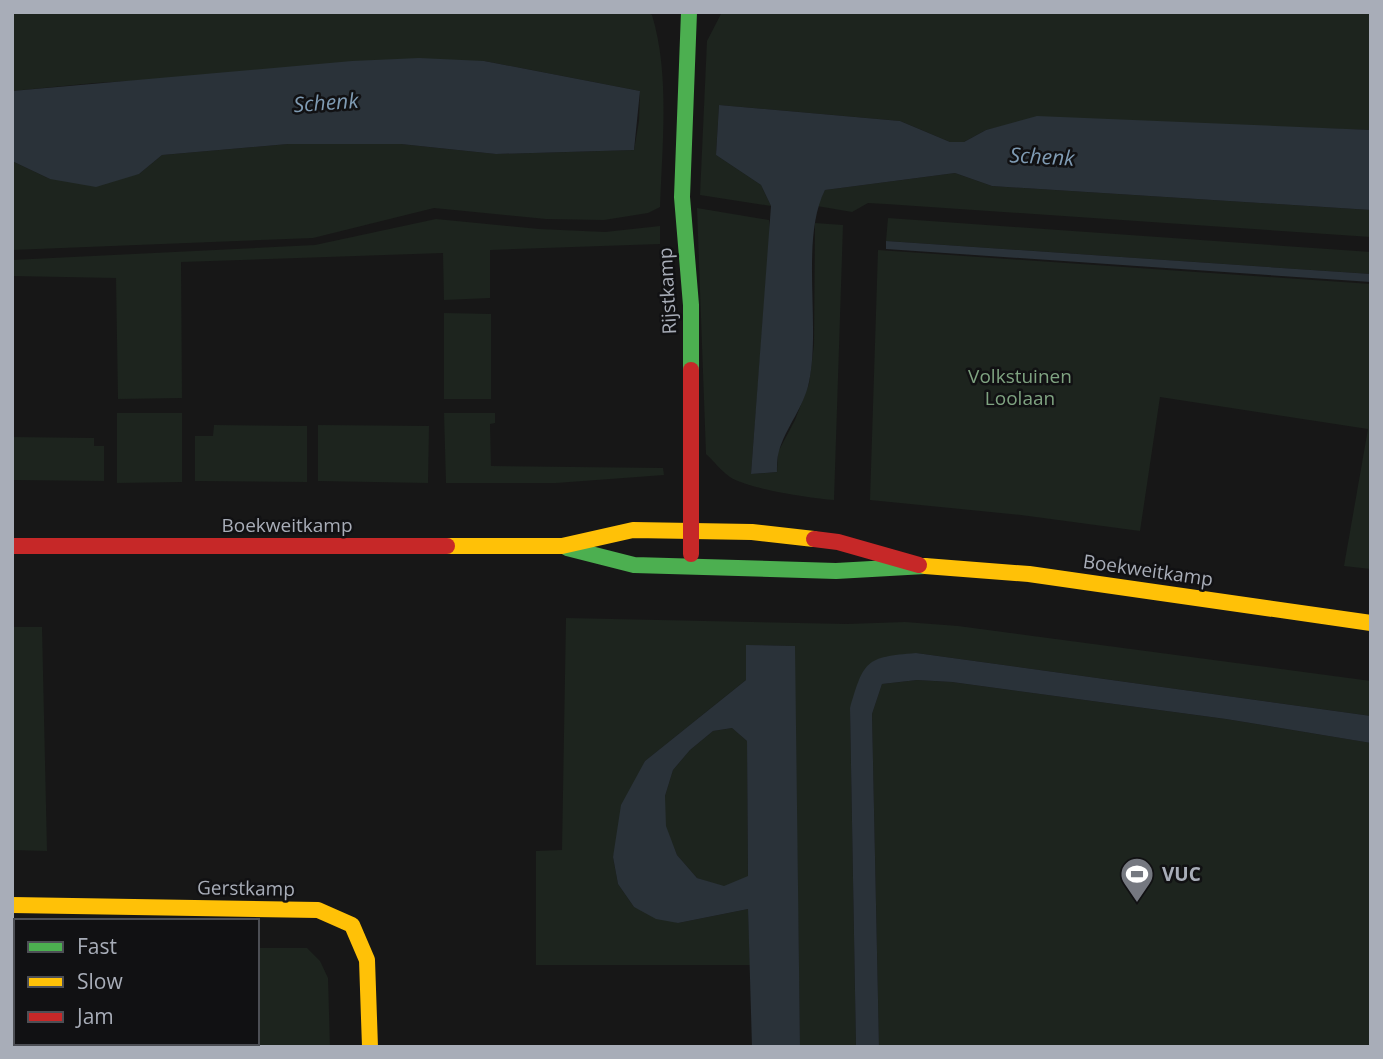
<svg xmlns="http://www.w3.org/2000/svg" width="1383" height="1059" font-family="'Open Sans',sans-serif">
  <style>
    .green { fill: #1d241e }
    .water { fill: #2a3239; fill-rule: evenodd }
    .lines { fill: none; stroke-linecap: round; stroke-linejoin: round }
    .fast { stroke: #4caf50; stroke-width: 16 }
    .slow { stroke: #ffc107; stroke-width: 16 }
    .jam { stroke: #c62828; stroke-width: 16 }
    .labels { text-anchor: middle; stroke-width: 5; stroke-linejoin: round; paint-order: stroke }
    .street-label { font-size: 19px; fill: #a8adb8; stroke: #111113 }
    .park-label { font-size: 19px; fill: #7fa381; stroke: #111113 }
    .poi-label { font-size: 19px; font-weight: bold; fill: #a8adb8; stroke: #111113; text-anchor: start }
    .water-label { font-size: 21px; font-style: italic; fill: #7f9bb3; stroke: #111113 }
  </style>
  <rect width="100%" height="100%" fill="#171717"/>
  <g class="green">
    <path d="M 12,12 L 647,12 L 652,15 C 670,74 662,146 660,207 L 648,213 L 604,220 L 546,219 L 434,208 L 313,238 L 12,250 L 12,161 L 50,179 L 139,174 L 162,155 L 288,144 L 401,144 L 496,154 L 634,150 L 639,121 L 640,91 L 484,61 L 95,83 L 12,91 Z"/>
    <path d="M 722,12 L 1371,12 L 1371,130 L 1192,124 L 1011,124 L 986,130 L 964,142 L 950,142 L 900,121 L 719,105 L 716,155 L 761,185 L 771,206 L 700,195 L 707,41 Z"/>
    <path d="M 955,173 L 992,186 L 1371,210 L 1371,237 L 886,204 L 868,203 L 852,212 L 817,206 L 825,190 Z"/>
    <path d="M 697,208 L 769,220 L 770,230 L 751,474 L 777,472 L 778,452 L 795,420 L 809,384 L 814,345 L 815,223 L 843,225 L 834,500 C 810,498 748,489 730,477 C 721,471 714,461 706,454 Z"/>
    <path d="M 888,218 L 1371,252 L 1371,274 L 886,241 Z"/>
    <path d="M 436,219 L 539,229 L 605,232 L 660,226 L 660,244 L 490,250 L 490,298 L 444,300 L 443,253 L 181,262 L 182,398 L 118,399 L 116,278 L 12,276 L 12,260 L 315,245 Z"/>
    <path d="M 878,250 L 1371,284 L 1371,569 L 1344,566 L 1368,429 L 1160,397 L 1140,531 L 1021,515 L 870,500 Z"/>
    <path d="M 444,313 L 491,314 L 491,399 L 444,399 Z"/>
    <path d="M 117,413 L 182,413 L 182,482 L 117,483 Z"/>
    <path d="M 444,413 L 495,413 L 495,423 L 490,424 L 491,466 L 663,468 L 664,475 L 556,483 L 446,483 Z"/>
    <path d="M 214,425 L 307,426 L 307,482 L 195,481 L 195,436 L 213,436 Z"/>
    <path d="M 318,425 L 429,426 L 428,483 L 318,481 Z"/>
    <path d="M 12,437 L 94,438 L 94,446 L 104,446 L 104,481 L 12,480 Z"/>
    <path d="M 566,618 L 847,624 L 905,622 L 958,626 L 1371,681 L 1371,716 L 916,653 L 850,708 L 856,1047 L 800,1047 L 794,646 L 747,645 L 746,680 L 645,761 L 613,857 L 618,884 L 634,907 L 678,923 L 748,909 L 750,965 L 536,965 L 536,851 L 562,850 Z"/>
    <path d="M 12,627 L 42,627 L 47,851 L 12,850 Z"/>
    <path d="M 917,680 L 952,682 L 1226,719 L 1371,743 L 1371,1047 L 879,1047 L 872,714 L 882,684 Z"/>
    <path d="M 732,728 L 747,741 L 748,877 L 724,887 L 697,878 L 677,855 L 665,826 L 665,796 L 673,770 L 690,750 L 713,731 Z"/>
    <path d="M 257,948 L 307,948 L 320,961 L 328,978 L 330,1047 L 48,1047 L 48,1043 L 257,1043 Z"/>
  </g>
  <g class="water">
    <path d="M 419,58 L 484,61 L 640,91 L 634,150 L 496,154 L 401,144 L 288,144 L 162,155 L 139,174 L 96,187 L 50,179 L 12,161 L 12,91 L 352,61 Z"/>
    <path d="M 719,105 L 900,121 L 950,142 L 964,142 L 986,130 L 1037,116 L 1371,130 L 1371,210 L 992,186 L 955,173 L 825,190 C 800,239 821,325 809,382 C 804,407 786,427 779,451 C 777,457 777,466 777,472 L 751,474 L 771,206 L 761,185 L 716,155 Z"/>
    <path d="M 886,241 L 1371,274 L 1371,282 L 886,249 Z"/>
    <path d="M 746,645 L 795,646 L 800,1047 L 752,1047 L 748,909 L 678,923 L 656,919 L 634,907 L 618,884 L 613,857 L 621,805 L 645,761 L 746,680 ZM 732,728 L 747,741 L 748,876 L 724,886 L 697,878 L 677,855 L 666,826 L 665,796 L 673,770 L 690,750 L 713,731 Z"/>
    <path d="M 916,653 L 1371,716 L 1371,743 L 1226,719 L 952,682 L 917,680 L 882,684 L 872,714 L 879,1047 L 856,1047 L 850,708 C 864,661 865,657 916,653 Z"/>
  </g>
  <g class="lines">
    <g class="fast">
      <path d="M 689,12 L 682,197 L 691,305 L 691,370"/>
      <path d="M 567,548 L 634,565 L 836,571 L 925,566"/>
    </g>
    <g class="slow">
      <path d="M 447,546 L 562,546 L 633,530 L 752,532 L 814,539"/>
      <path d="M 925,566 L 1029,574 L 1371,623"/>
      <path d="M 12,905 L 318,910 L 352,925 L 367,960 L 370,1047"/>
    </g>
    <g class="jam">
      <path d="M 691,370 L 691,554"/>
      <path d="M 814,539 L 838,542 L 919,565"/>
      <path d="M 12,546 L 447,546"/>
    </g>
  </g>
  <defs>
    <symbol id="stadium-pin" viewBox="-11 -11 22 30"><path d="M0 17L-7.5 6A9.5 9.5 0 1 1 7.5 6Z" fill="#757880" stroke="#111113"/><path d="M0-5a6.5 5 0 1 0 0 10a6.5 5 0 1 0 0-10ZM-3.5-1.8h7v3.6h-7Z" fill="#fff"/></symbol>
  </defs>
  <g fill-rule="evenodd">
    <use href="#stadium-pin" x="1118" y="855" width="38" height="52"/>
  </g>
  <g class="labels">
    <g class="street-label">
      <text transform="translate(667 291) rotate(-93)" y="7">Rijstkamp</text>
      <text x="287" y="532">Boekweitkamp</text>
      <text transform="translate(1148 570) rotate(8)" y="7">Boekweitkamp</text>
      <text transform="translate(246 888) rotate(1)" y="7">Gerstkamp</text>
    </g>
    <g class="park-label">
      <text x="1020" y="383">Volkstuinen<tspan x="1020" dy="22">Loolaan</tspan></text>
    </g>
    <g class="poi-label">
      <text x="1162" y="881">VUC</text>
    </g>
    <g class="water-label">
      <text transform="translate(326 103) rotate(-4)" y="7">Schenk</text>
      <text transform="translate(1042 157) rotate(3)" y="7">Schenk</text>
    </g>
  </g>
  <rect width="1383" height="1059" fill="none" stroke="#a8adb8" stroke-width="28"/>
  <rect x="14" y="919" width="245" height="126" fill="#111113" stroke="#4d4f55" stroke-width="2"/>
  <rect x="28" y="942" width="35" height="10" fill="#4caf50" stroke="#4d4f55" stroke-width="2"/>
  <text x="77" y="954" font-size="21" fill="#a8adb8">Fast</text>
  <rect x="28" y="977" width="35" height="10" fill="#ffc107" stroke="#4d4f55" stroke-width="2"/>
  <text x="77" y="989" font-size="21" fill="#a8adb8">Slow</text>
  <rect x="28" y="1012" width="35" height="10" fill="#c62828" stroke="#4d4f55" stroke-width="2"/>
  <text x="77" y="1024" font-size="21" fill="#a8adb8">Jam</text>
</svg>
